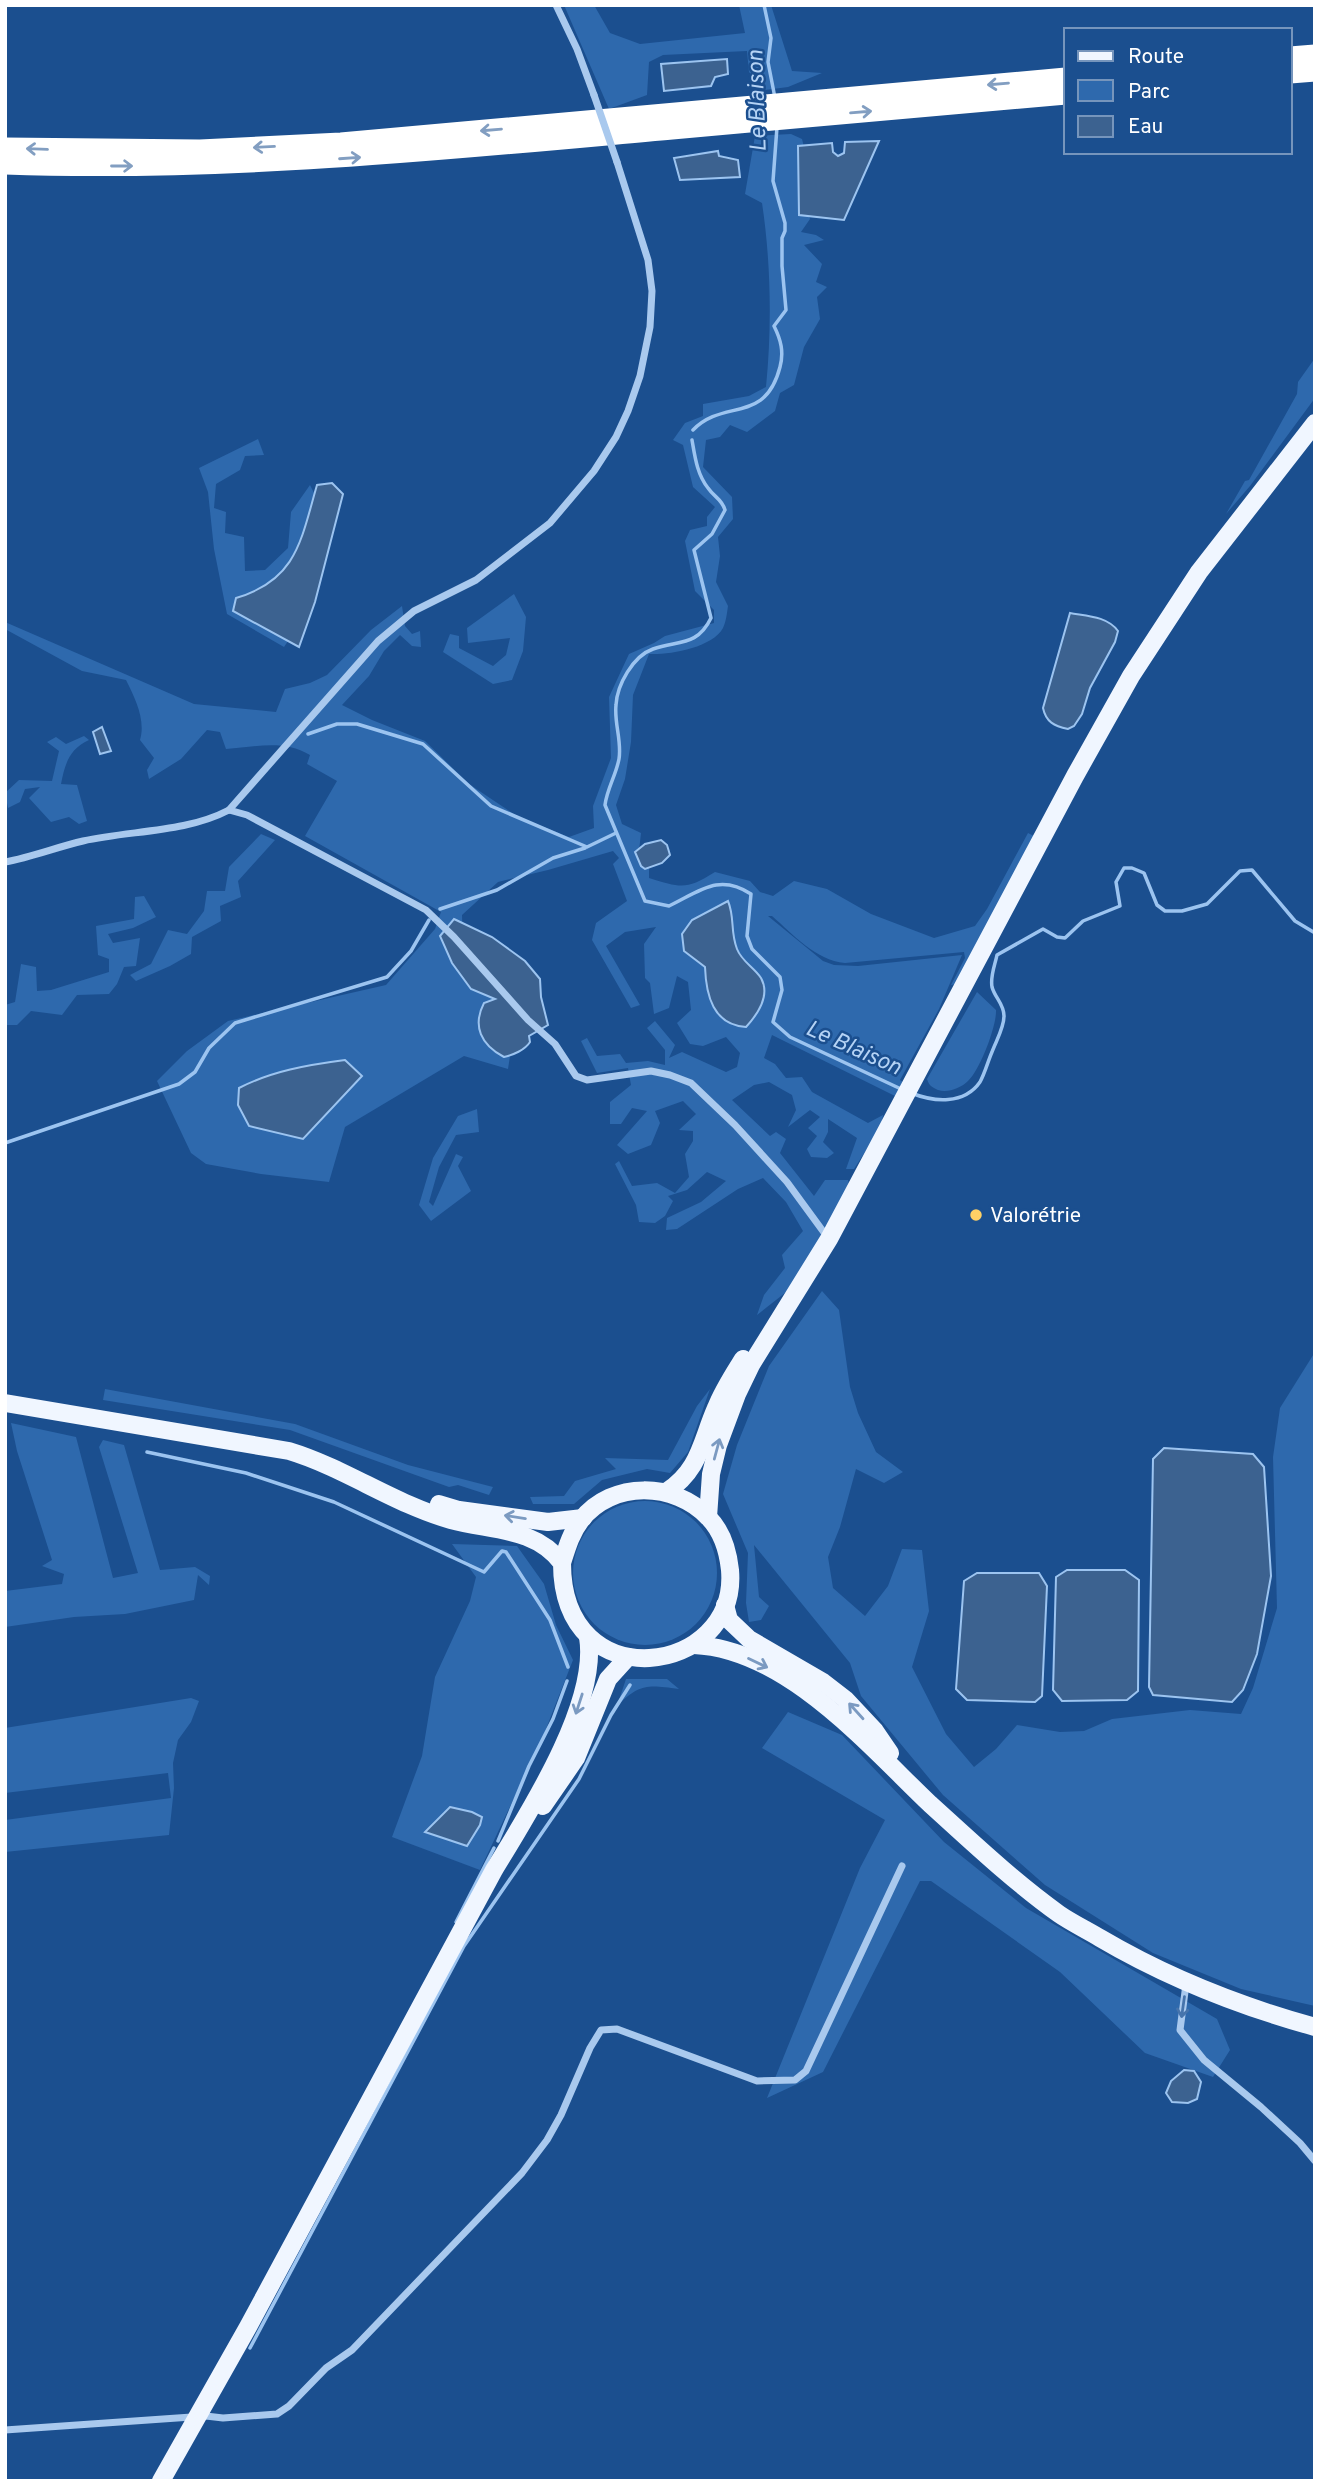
<svg xmlns="http://www.w3.org/2000/svg" width="1320" height="2486" font-family="Overpass,sans-serif">
  <style>
    .green { fill: #2e69ad; fill-rule: evenodd }
    .water { fill: #3c6290; stroke: #9cc4f0; stroke-width: 2 }
    .lines { fill: none; stroke-linecap: round; stroke-linejoin: round }
    .stream { stroke: #9cc4f0; stroke-width: 3.5 }
    .street { stroke: #a9c9ee; stroke-width: 7 }
    .primary { stroke: #f0f6ff; stroke-width: 18 }
    .highway { stroke: #fff; stroke-width: 21 }
    .street-bridge { stroke: #a9c9ee; stroke-width: 7 }
    .oneway { stroke: #829ec1 }
    .oneway2 { stroke: #7b9ac1 }
    .oneway3 { stroke: #4674ac }
    .poi-dot { fill: #ffd166; stroke: #1b4f8f; stroke-width: 2.5 }
    .labels { text-anchor: middle; stroke-width: 5; stroke-linejoin: round; paint-order: stroke }
    .poi-label { font-size: 21px; fill: #fff; stroke: #1b4f8f; text-anchor: start }
    .water-label { font-size: 23px; font-style: italic; fill: #b5d3f5; stroke: #1b4f8f }
  </style>
  <rect width="100%" height="100%" fill="#1b4f8f"/>
  <g class="green">
    <path d="M 564,5 L 594,5 L 610,33 L 640,44 L 745,33 L 739,5 L 771,5 L 792,71 L 822,73 L 788,87 L 765,90 L 749,72 L 747,51 L 663,55 L 649,62 L 647,95 L 609,109 Z"/>
    <path d="M 791,134 L 802,139 L 806,155 L 806,205 L 810,219 L 801,232 L 816,235 L 824,240 L 804,245 L 822,264 L 816,282 L 827,287 L 817,297 L 820,319 L 804,347 L 794,385 L 780,393 L 775,411 L 747,432 L 730,425 L 720,437 L 706,440 L 703,467 L 732,497 L 733,519 L 718,537 L 720,556 L 716,582 L 728,606 C 727,613 726,622 723,628 C 712,648 669,655 649,654 L 633,695 L 631,742 L 625,779 L 616,805 L 622,824 L 641,833 L 639,851 L 649,858 L 649,878 C 682,888 686,890 715,872 L 750,881 L 760,892 L 773,896 L 794,881 L 827,889 L 871,914 L 934,938 L 975,926 L 987,909 L 1028,833 L 1038,838 L 957,984 L 951,985 L 965,958 L 964,952 L 845,963 C 815,960 794,935 772,916 L 768,916 L 823,961 L 834,965 L 858,966 L 962,955 L 939,1009 L 900,1080 L 904,1083 L 895,1096 L 772,1035 L 764,1058 L 775,1064 L 786,1078 L 802,1077 L 812,1092 L 868,1123 L 883,1115 L 881,1127 L 854,1169 L 846,1169 L 857,1138 L 828,1119 L 828,1132 L 823,1142 L 834,1153 L 827,1158 L 811,1157 L 807,1149 L 817,1136 L 808,1128 L 820,1117 L 810,1110 L 788,1127 L 796,1110 L 792,1095 L 769,1082 L 754,1085 L 732,1100 L 770,1136 L 776,1132 L 786,1139 L 780,1153 L 814,1196 L 825,1180 L 848,1180 L 850,1188 L 790,1289 L 757,1315 L 764,1295 L 785,1268 L 782,1255 L 803,1231 L 786,1202 L 763,1178 L 738,1189 L 677,1229 L 666,1230 L 667,1218 L 701,1202 L 726,1181 L 707,1172 L 687,1190 L 668,1196 L 673,1201 L 665,1216 L 655,1223 L 639,1222 L 636,1205 L 615,1164 L 619,1161 L 632,1186 L 657,1183 L 675,1193 L 689,1177 L 685,1154 L 693,1141 L 693,1131 L 679,1130 L 696,1114 L 683,1101 L 655,1111 L 660,1123 L 651,1145 L 628,1154 L 617,1145 L 647,1111 L 632,1108 L 621,1124 L 610,1124 L 610,1102 L 631,1085 L 628,1068 L 597,1073 L 581,1041 L 587,1038 L 597,1056 L 620,1054 L 626,1063 L 648,1061 L 665,1065 L 665,1050 L 647,1028 L 655,1021 L 675,1045 L 669,1058 L 682,1052 L 726,1072 L 737,1067 L 740,1053 L 726,1037 L 703,1046 L 690,1044 L 677,1023 L 691,1010 L 688,982 L 677,976 L 669,1008 L 654,1014 L 650,983 L 645,978 L 644,944 L 656,927 L 625,932 L 606,946 L 640,1005 L 631,1008 L 592,940 L 596,923 L 627,901 L 613,864 L 619,858 L 613,851 L 548,870 L 498,882 L 462,915 L 464,968 L 497,1000 L 504,1057 L 510,1056 L 508,1069 L 464,1056 L 345,1127 L 329,1182 L 261,1174 L 206,1164 L 191,1153 L 157,1081 L 187,1051 L 228,1021 L 386,985 L 435,929 L 441,912 L 305,836 L 337,781 L 307,764 L 310,755 C 283,739 256,747 226,749 L 220,732 L 207,730 L 181,759 L 149,779 L 147,770 L 154,758 L 140,740 C 146,720 135,698 126,680 L 82,671 L 5,629 L 5,622 L 194,704 L 276,712 L 285,689 L 310,683 L 327,675 L 371,630 L 402,606 L 405,626 L 412,634 L 420,631 L 421,647 L 412,646 L 400,635 L 384,651 L 369,676 L 342,705 L 372,720 L 425,741 L 469,784 L 518,817 L 569,837 L 594,828 L 593,806 L 611,758 L 609,697 L 629,654 L 654,643 L 665,636 L 714,623 L 714,610 L 695,591 L 685,541 L 690,530 L 707,526 L 707,517 L 715,507 L 693,487 L 683,445 L 673,440 L 685,423 L 703,416 L 703,404 L 749,396 L 766,387 C 772,327 771,263 762,203 L 745,194 L 755,136 Z"/>
    <path d="M 1315,358 L 1315,398 L 1250,486 L 1226,514 L 1245,481 L 1249,480 L 1297,394 L 1298,382 Z"/>
    <path d="M 258,439 L 264,455 L 245,456 L 240,470 L 216,484 L 214,508 L 226,512 L 225,533 L 244,537 L 245,571 L 265,570 L 288,548 L 291,512 L 310,485 L 321,507 L 292,635 L 284,647 L 227,614 L 214,549 L 208,492 L 199,468 Z"/>
    <path d="M 514,594 L 526,617 L 523,651 L 512,680 L 493,684 L 443,652 L 450,634 L 459,636 L 459,648 L 493,666 L 506,655 L 510,638 L 468,643 L 467,628 Z"/>
    <path d="M 84,736 L 89,740 C 69,749 65,764 61,784 L 77,785 L 87,821 L 79,824 L 69,817 L 51,822 L 29,798 L 40,787 L 25,789 L 20,802 L 8,808 L 5,793 L 19,780 L 52,781 L 59,751 L 47,742 L 56,737 L 66,744 Z"/>
    <path d="M 261,834 L 275,840 L 238,881 L 241,897 L 220,906 L 221,921 L 192,937 L 191,954 L 170,966 L 136,981 L 130,975 L 151,964 L 168,930 L 187,934 L 204,911 L 207,891 L 225,891 L 229,867 Z"/>
    <path d="M 144,896 L 156,917 L 133,928 L 108,934 L 113,943 L 140,938 L 136,966 L 124,967 L 117,984 L 109,994 L 77,995 L 62,1015 L 31,1011 L 17,1025 L 5,1025 L 5,1005 L 15,1002 L 21,964 L 36,967 L 37,991 L 51,990 L 109,972 L 109,959 L 98,955 L 96,926 L 134,919 L 135,897 Z"/>
    <path d="M 977,992 L 996,1010 C 997,1025 980,1070 968,1081 C 961,1088 948,1093 938,1090 C 932,1087 929,1086 927,1079 Z"/>
    <path d="M 477,1109 L 479,1132 L 456,1135 L 439,1167 L 429,1202 L 433,1206 L 456,1154 L 463,1157 L 458,1166 L 471,1191 L 431,1221 L 419,1205 L 433,1158 L 458,1116 Z"/>
    <path d="M 822,1291 L 839,1310 L 850,1387 L 858,1413 L 876,1452 L 903,1472 L 884,1483 L 856,1469 L 840,1527 L 828,1557 L 833,1588 L 865,1616 L 888,1586 L 902,1549 L 922,1550 L 929,1611 L 912,1667 L 946,1734 L 974,1767 L 996,1749 L 1017,1725 L 1060,1732 L 1084,1731 L 1112,1719 L 1190,1710 L 1241,1714 L 1253,1688 L 1277,1608 L 1273,1457 L 1280,1408 L 1315,1352 L 1315,2006 L 1241,1989 L 1153,1953 L 1045,1885 L 943,1795 L 861,1696 L 850,1663 L 754,1545 L 759,1597 L 769,1606 L 761,1620 L 749,1622 L 746,1603 L 748,1553 L 723,1494 L 737,1445 L 769,1366 Z"/>
    <path d="M 105,1389 L 295,1424 L 408,1465 L 493,1487 L 489,1495 L 458,1485 L 449,1487 L 290,1430 L 103,1400 Z"/>
    <path d="M 710,1389 L 688,1452 L 670,1473 L 647,1469 L 602,1480 L 574,1504 L 533,1504 L 530,1497 L 564,1496 L 575,1481 L 616,1469 L 605,1458 L 668,1460 L 697,1406 Z"/>
    <path d="M 11,1423 L 76,1437 L 113,1578 L 138,1573 L 99,1447 L 103,1440 L 124,1445 L 160,1570 L 195,1567 L 210,1576 L 209,1585 L 198,1575 L 194,1600 L 125,1614 L 74,1617 L 5,1627 L 5,1591 L 62,1584 L 64,1574 L 42,1566 L 52,1560 L 17,1451 Z"/>
    <circle cx="645" cy="1573" r="72"/>
    <path d="M 452,1544 L 517,1546 L 544,1584 L 556,1625 L 573,1660 L 542,1739 L 480,1870 L 392,1837 L 422,1756 L 435,1677 L 470,1601 L 476,1577 ZM 450,1807 L 472,1812 L 426,1832 Z"/>
    <path d="M 626,1679 L 667,1679 L 679,1689 C 648,1685 640,1683 617,1706 Z"/>
    <path d="M 191,1698 L 199,1701 L 191,1722 L 178,1740 L 173,1763 L 174,1788 L 169,1835 L 5,1852 L 5,1820 L 171,1798 L 168,1773 L 5,1793 L 5,1728 Z"/>
    <path d="M 788,1712 L 842,1735 L 944,1842 L 1026,1908 L 1217,2019 L 1230,2050 L 1213,2077 L 1145,2053 L 1060,1972 L 931,1881 L 920,1881 L 823,2072 L 767,2098 L 860,1868 L 885,1820 L 762,1748 Z"/>
  </g>
  <g class="water">
    <path d="M 727,59 L 728,74 L 715,77 L 711,86 L 664,91 L 661,64 Z"/>
    <path d="M 879,141 L 844,220 L 799,215 L 798,146 L 832,143 L 833,152 L 838,156 L 844,153 L 845,142 Z"/>
    <path d="M 718,151 L 719,156 L 738,160 L 740,177 L 680,180 L 674,158 Z"/>
    <path d="M 332,483 L 343,494 L 315,602 L 299,647 L 233,611 L 236,598 C 297,580 301,540 317,485 Z"/>
    <path d="M 1070,613 C 1086,616 1107,616 1118,631 L 1115,642 L 1090,688 L 1082,714 L 1074,726 L 1068,729 C 1054,726 1046,722 1043,708 Z"/>
    <path d="M 102,727 L 111,751 L 100,754 L 93,732 Z"/>
    <path d="M 661,840 L 667,845 L 670,855 L 662,863 L 645,869 L 641,866 L 635,852 L 645,844 Z"/>
    <path d="M 728,901 C 735,918 730,931 737,949 C 742,962 754,967 761,978 C 771,996 757,1015 746,1027 C 713,1025 706,995 705,967 L 684,951 L 682,934 L 692,920 Z"/>
    <path d="M 454,919 L 492,937 L 525,961 L 540,979 L 541,997 L 548,1025 L 529,1036 L 530,1042 C 525,1050 513,1055 504,1057 C 481,1045 472,1026 484,1003 L 495,999 L 471,989 L 452,963 L 440,936 Z"/>
    <path d="M 345,1060 L 362,1076 L 303,1139 L 249,1126 L 238,1105 L 239,1088 C 272,1071 307,1065 345,1060 Z"/>
    <path d="M 1164,1448 L 1253,1454 L 1264,1467 L 1271,1576 L 1257,1654 L 1243,1690 L 1232,1702 L 1153,1695 L 1149,1687 L 1153,1459 Z"/>
    <path d="M 1067,1570 L 1125,1570 L 1139,1580 L 1138,1691 L 1127,1700 L 1062,1701 L 1053,1690 L 1056,1577 Z"/>
    <path d="M 977,1573 L 1039,1573 L 1047,1586 L 1042,1696 L 1035,1702 L 967,1700 L 956,1689 L 964,1581 Z"/>
    <path d="M 450,1807 L 472,1812 L 482,1817 L 480,1825 L 467,1846 L 425,1832 Z"/>
    <path d="M 1184,2070 L 1194,2071 L 1201,2082 L 1197,2099 L 1188,2103 L 1172,2102 L 1166,2093 L 1171,2081 Z"/>
  </g>
  <g class="lines">
    <g class="stream">
      <path d="M 764,5 L 771,38 L 768,62 L 775,98"/>
      <path d="M 693,430 C 724,398 765,425 780,367 C 784,352 781,340 774,326 L 786,310 L 782,266 L 782,238 L 785,231 L 785,223 L 773,181 L 777,127"/>
      <path d="M 692,440 C 695,457 697,474 708,488 C 714,497 722,499 725,510 L 712,534 L 694,550 L 711,618 C 697,647 678,640 653,649 C 633,656 617,685 616,705 C 614,723 622,741 619,759 C 616,775 607,789 605,805 L 645,901 L 669,906 C 700,891 719,873 751,894 L 747,936 L 752,949 L 780,977 L 782,990 L 773,1022 L 790,1037 L 901,1089"/>
      <path d="M 308,734 L 337,724 L 357,724 L 423,744 L 491,806 L 587,847 L 616,833"/>
      <path d="M 440,909 L 497,890 L 553,858 L 585,848"/>
      <path d="M 911,1093 C 934,1102 964,1105 980,1082 C 985,1073 988,1061 992,1052 C 996,1041 1004,1028 1004,1016 C 1004,1004 995,998 992,987 C 990,976 995,965 997,955 L 1043,929 L 1057,937 L 1065,938 L 1083,921 L 1120,906 L 1116,882 L 1124,868 L 1132,868 L 1144,873 L 1157,905 L 1165,911 L 1182,911 L 1207,904 L 1240,871 L 1252,870 L 1295,921 L 1315,933"/>
      <path d="M 5,1143 L 179,1084 L 195,1072 L 209,1048 L 235,1023 L 387,977 L 411,951 L 429,920"/>
      <path d="M 147,1452 L 246,1473 L 334,1502 L 484,1572 L 502,1551 L 506,1552 L 550,1620 L 568,1667"/>
      <path d="M 498,1841 L 529,1766 L 553,1719 L 567,1681"/>
      <path d="M 456,1922 L 494,1848"/>
      <path d="M 250,2348 L 464,1946 L 579,1779 L 611,1715 L 630,1685"/>
    </g>
    <g class="street">
      <path d="M 556,5 L 577,49 L 594,95"/>
      <path d="M 229,810 L 378,641 L 414,611 L 476,580 L 550,523 L 594,471 L 616,437 L 628,411 L 640,376 L 650,327 L 652,291 L 648,260 L 617,162"/>
      <path d="M 5,862 C 32,857 57,847 83,841 C 131,830 185,833 229,810 L 247,815 L 426,910 L 454,937 L 528,1020 L 555,1044 L 576,1076 L 587,1080 L 651,1071 L 670,1075 L 691,1083 L 735,1125 L 787,1182 L 828,1238"/>
      <path d="M 1186,1984 L 1180,2030 L 1204,2060 L 1261,2107 L 1300,2143 L 1315,2161"/>
      <path d="M 5,2430 L 206,2416 L 223,2418 L 277,2414 L 289,2406 L 326,2368 L 352,2350 L 522,2173 L 547,2140 L 561,2115 L 590,2048 L 601,2030 L 617,2029 L 757,2081 L 795,2080 L 806,2071 L 902,1866"/>
    </g>
    <g class="primary">
      <path d="M 5,1403 L 289,1451 C 345,1468 394,1504 451,1520 C 491,1531 535,1527 562,1563 C 562,1701 739,1676 730,1570 C 728,1551 722,1531 708,1517 C 675,1482 612,1480 581,1520 C 571,1533 567,1547 562,1563"/>
      <path d="M 666,1492 C 700,1470 701,1442 716,1408 C 723,1390 733,1375 743,1359"/>
      <path d="M 439,1504 L 459,1510 L 548,1522 L 583,1518"/>
      <path d="M 708,1517 L 711,1474 L 718,1445 L 737,1394 L 751,1365 L 829,1239 L 1075,776 L 1131,676 L 1199,572 L 1315,423"/>
      <path d="M 725,1605 L 729,1620 L 749,1639 L 823,1682 L 845,1699 L 875,1731 L 890,1753"/>
      <path d="M 694,1645 C 786,1649 867,1744 930,1804 C 972,1842 1013,1881 1059,1914 C 1072,1923 1087,1930 1100,1938 C 1168,1978 1239,2006 1315,2027"/>
      <path d="M 543,1806 L 576,1758 L 608,1679 L 628,1657"/>
      <path d="M 161,2481 L 248,2327 L 494,1870 C 528,1814 599,1704 588,1637"/>
    </g>
    <g class="highway">
      <path d="M 1290,57 L 1315,55"/>
      <path d="M 1290,73 L 1315,71"/>
      <path d="M 5,148 L 200,150 L 341,143 L 1066,78"/>
      <path d="M 5,164 C 229,172 450,149 672,129 C 804,118 935,106 1066,94"/>
    </g>
    <path class="street-bridge" d="M 594,95 L 617,162"/>
  </g>
  <defs><path id="oneway-shaft" d="M-6 0H5M1.5-3L5.5 0L1.5 3" fill="none" stroke-width="1.6" stroke-linecap="round" stroke-linejoin="round" transform="scale(1.75)"/></defs>
  <g class="oneway">
    <use href="#oneway-shaft" transform="translate(998 84) rotate(175)"/>
    <use href="#oneway-shaft" transform="translate(861 112) rotate(-5)"/>
    <use href="#oneway-shaft" transform="translate(491 130) rotate(175)"/>
    <use href="#oneway-shaft" transform="translate(264 147) rotate(177)"/>
    <use href="#oneway-shaft" transform="translate(37 149) rotate(-178)"/>
    <use href="#oneway-shaft" transform="translate(350 158) rotate(-4)"/>
    <use href="#oneway-shaft" transform="translate(122 166)"/>
  </g>
  <g class="oneway2">
    <use href="#oneway-shaft" transform="translate(717 1449) rotate(-75)"/>
    <use href="#oneway-shaft" transform="translate(515 1517) rotate(-171)"/>
    <use href="#oneway-shaft" transform="translate(758 1663) rotate(26)"/>
    <use href="#oneway-shaft" transform="translate(579 1704) rotate(108)"/>
    <use href="#oneway-shaft" transform="translate(856 1711) rotate(-132)"/>
  </g>
  <use class="oneway3" href="#oneway-shaft" transform="translate(1183 2007) rotate(98)"/>
  <circle class="poi-dot" cx="976" cy="1215" r="7"/>
  <g class="labels">
    <g class="poi-label">
      <text x="990" y="1222">Valorétrie</text>
    </g>
    <g class="water-label">
      <text transform="translate(756 101) rotate(-92)" y="8">Le Blaison</text>
      <text transform="translate(854 1047) rotate(24)" y="8">Le Blaison</text>
    </g>
  </g>
  <rect width="1320" height="2486" fill="none" stroke="#ffffff" stroke-width="14"/>
  <rect x="1064" y="28" width="228" height="126" fill="#1b4f8f" stroke="#7695bc" stroke-width="2"/>
  <rect x="1078" y="51" width="35" height="10" fill="#f0f6ff" stroke="#7695bc" stroke-width="2"/>
  <text x="1128" y="63" font-size="21" fill="#ffffff">Route</text>
  <rect x="1078" y="80" width="35" height="21" fill="#2e69ad" stroke="#7695bc" stroke-width="2"/>
  <text x="1128" y="98" font-size="21" fill="#ffffff">Parc</text>
  <rect x="1078" y="116" width="35" height="21" fill="#3c6290" stroke="#7695bc" stroke-width="2"/>
  <text x="1128" y="133" font-size="21" fill="#ffffff">Eau</text>
</svg>
